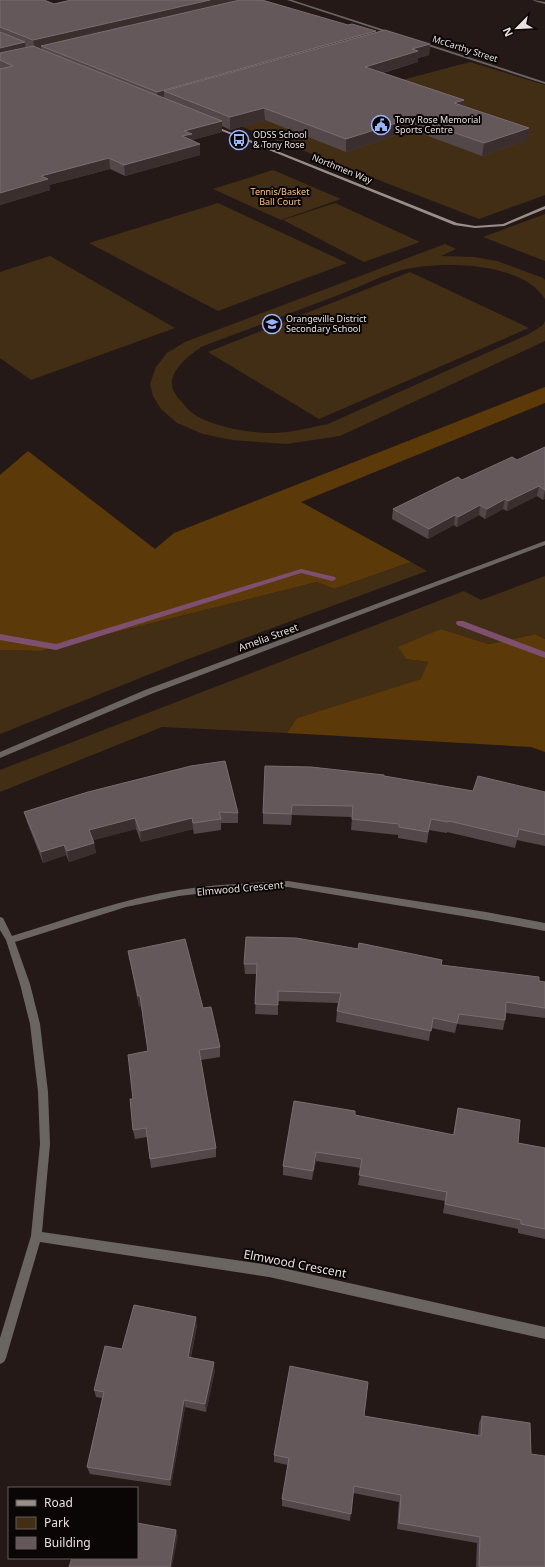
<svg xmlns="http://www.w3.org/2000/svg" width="545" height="1567" font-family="'Noto Sans',sans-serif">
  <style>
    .green { fill: #422e15 }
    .forest { fill: #5b3908 }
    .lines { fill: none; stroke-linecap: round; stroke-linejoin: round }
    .stream { fill: #7d5070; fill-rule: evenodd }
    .street { fill: #6b6562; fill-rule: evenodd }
    .secondary { fill: #998f8a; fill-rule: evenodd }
    .wall { fill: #54474a }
    .shaded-wall { fill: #3b2e2f }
    .building { fill: #64585a; stroke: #796d6f }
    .labels { text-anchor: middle; stroke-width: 4; stroke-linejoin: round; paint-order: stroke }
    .far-street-label { font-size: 9px; fill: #e9e0df; stroke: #0a0605 }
    .far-poi-label { font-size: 9px; fill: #e9e0df; stroke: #0a0605; text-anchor: start }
    .far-park-label { font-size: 9px; fill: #fcc280; stroke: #0a0605 }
    .street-label { font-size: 10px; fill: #e9e0df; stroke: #0a0605 }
    .near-street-label { font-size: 12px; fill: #e9e0df; stroke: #0a0605 }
  </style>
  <rect width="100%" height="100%" fill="#251918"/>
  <g class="green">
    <path d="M 470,62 L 545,85 L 545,195 L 479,219 L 235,124 Z"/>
    <path d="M 273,170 L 341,199 L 281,220 L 213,189 Z"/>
    <path d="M 218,203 L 347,263 L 218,311 L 89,243 Z"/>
    <path d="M 335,203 L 420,242 L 364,262 L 283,220 Z"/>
    <path d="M 545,214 L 545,261 L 483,237 Z"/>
    <path d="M 445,244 L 456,249 L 441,256 L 474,257 L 497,261 L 543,278 L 545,280 L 545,299 C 523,262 443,261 406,269 C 384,274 362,286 341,294 C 294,312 248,329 201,347 C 191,354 173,368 172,381 C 171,389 176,396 180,400 C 184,404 187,409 191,412 C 208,426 248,433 270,433 C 290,433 309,428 328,424 L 529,334 L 543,325 L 545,321 L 545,341 L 340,436 L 286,444 L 232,440 L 203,434 L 177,423 L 161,409 L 153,396 L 150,384 L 156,367 L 167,353 L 185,342 Z"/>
    <path d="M 50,256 L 175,328 L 31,380 L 0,358 L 0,272 Z"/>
    <path d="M 410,272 L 529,328 L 319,419 L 208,352 Z"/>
    <path d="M 411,562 L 427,571 L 175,664 L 0,734 L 0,650 L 40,651 L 317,582 L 334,589 Z"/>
    <path d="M 545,576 L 545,639 L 536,634 L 489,644 L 441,629 L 406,659 L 428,662 L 422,679 L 297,718 L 287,733 L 162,727 L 0,792 L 0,770 L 464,591 L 481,600 Z"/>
  </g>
  <g class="forest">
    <path d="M 545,387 L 545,403 L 301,502 L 411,562 L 334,589 L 317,582 L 40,651 L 0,650 L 0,475 L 28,451 L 155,549 L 174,533 Z"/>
    <path d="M 441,629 L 489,644 L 536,634 L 545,639 L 545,752 L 531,747 L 287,733 L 297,718 L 421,679 L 428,662 L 406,659 L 398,647 Z"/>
  </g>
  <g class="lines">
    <g class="stream">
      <path d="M 301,569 L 335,577 L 336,579 L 332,581 L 301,573 L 56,650 L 0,640 L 0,634 L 56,644 Z"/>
      <path d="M 457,621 L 463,621 L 545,652 L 545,658 L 457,625 L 456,623 Z"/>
    </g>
    <g class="street">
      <path d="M 287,0 L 292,0 L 394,33 L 391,34 Z"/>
      <path d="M 533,0 L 545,2 L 545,4 L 534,1 Z"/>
      <path d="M 419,41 L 545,82 L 545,84 L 419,43 Z"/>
      <path d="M 545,541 L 545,545 L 151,694 L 0,758 L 0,752 L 145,690 Z"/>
      <path d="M 288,881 L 486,912 L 545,923 L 545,931 L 486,920 L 288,887 L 231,890 L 179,896 L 126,907 L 15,942 L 30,984 L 40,1024 L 48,1092 L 50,1144 L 42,1232 L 269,1265 L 545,1327 L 545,1339 L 269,1277 L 40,1242 L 6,1358 L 4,1362 L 0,1364 L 0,1338 L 31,1236 L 40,1144 L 38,1092 L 30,1024 L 20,984 L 6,940 L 0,930 L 0,917 L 3,918 L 12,936 C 67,919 122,899 179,890 C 215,884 252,883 288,881 Z"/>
    </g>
    <path class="secondary" d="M 212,125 L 457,223 L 475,226 L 503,224 L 545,206 L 545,209 L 504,226 L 475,228 L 454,225 L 212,127 Z"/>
  </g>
  <g class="wall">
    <path d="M 0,0 L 348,25 L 376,32 L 430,44 L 429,55 L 418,58 L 418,62 L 383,73 L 464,100 L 463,106 L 527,140 L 482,156 L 412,130 L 346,152 L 265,120 L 230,130 L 222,126 L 222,132 L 192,140 L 200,155 L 125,176 L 110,169 L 49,185 L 50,190 L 0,205 Z"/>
    <path d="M 545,447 L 545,498 L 543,500 L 537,496 L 507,511 L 503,509 L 485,519 L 479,515 L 457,527 L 454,525 L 428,539 L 392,519 L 393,509 L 462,480 L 517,460 Z"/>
    <path d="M 384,776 L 473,791 L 545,792 L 545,846 L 517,840 L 515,848 L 447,832 L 447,833 L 429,830 L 427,843 L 398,838 L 398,835 L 351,830 L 352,817 L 292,815 L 291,825 L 263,824 L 263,813 Z"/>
    <path d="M 88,792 L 238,813 L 238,823 L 221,823 L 221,830 L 194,834 L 193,829 L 141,842 L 136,829 L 93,840 L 94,843 L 96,853 L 69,862 L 66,855 L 43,863 L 27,822 L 24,812 Z"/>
    <path d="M 128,951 L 203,1008 L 220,1047 L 220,1057 L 201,1060 L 216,1148 L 216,1157 L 151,1168 L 147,1137 L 135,1139 L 133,1130 L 133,1099 L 148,1051 L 141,1006 L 139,1007 L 130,961 Z"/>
    <path d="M 244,964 L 441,965 L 545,982 L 545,1018 L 506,1013 L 505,1020 L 503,1030 L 457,1024 L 455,1033 L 431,1028 L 429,1041 L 336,1022 L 337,1011 L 338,1003 L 278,1001 L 278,1015 L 255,1014 L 257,974 L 245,974 Z"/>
    <path d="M 458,1108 L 518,1143 L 545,1148 L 545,1239 L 518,1233 L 518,1229 L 443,1213 L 445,1201 L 358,1185 L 361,1168 L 316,1161 L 312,1180 L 283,1175 L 283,1166 L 355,1115 L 453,1135 L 456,1118 Z"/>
    <path d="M 197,1325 L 191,1357 L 215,1370 L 206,1412 L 185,1407 L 171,1486 L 90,1474 L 87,1467 L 102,1398 L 96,1397 L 94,1390 L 122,1349 Z"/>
    <path d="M 364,1416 L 478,1435 L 479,1423 L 482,1416 L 531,1454 L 545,1567 L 476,1567 L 477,1543 L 397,1529 L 399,1502 L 353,1493 L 350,1521 L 282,1506 L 282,1499 L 288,1465 L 274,1462 L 274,1455 Z"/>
  </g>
  <g class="shaded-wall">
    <path d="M 210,0 L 245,0 L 41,46 L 42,49 L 35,50 L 33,40 Z"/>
    <path d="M 376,31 L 376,38 L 164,91 L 164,98 L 157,100 L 157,92 Z"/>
    <path d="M 25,42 L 26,52 L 0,58 L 0,48 Z"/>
    <path d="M 430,44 L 429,55 L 418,58 L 418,62 L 364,78 L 365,67 L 412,49 Z"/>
    <path d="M 464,100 L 463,112 L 454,103 Z"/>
    <path d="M 264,108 L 265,120 L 230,130 L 230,117 Z"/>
    <path d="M 412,118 L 412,130 L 346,152 L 346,139 Z"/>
    <path d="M 222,121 L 222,132 L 192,140 L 182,136 L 184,131 Z"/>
    <path d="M 529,128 L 527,140 L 482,156 L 484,143 Z"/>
    <path d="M 200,144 L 200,155 L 125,176 L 124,165 Z"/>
    <path d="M 109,158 L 110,169 L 49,185 L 50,190 L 0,205 L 0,193 L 41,176 Z"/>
    <path d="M 539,486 L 537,496 L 507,511 L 508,501 Z"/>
    <path d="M 545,489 L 545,498 L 543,500 L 545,490 Z"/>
    <path d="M 505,499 L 503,509 L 485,519 L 487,509 Z"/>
    <path d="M 480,505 L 479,515 L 457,527 L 458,517 Z"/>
    <path d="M 455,515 L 454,525 L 428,539 L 429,529 Z"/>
    <path d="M 135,818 L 136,829 L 91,841 L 89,830 Z"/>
    <path d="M 192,818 L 193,829 L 141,842 L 140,831 Z"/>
    <path d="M 94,843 L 96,853 L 69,862 L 67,851 Z"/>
    <path d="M 64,845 L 66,855 L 43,863 L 41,852 Z"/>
    <path d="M 138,996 L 140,996 L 141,1006 L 139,1007 Z"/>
    <path d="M 316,1152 L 316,1161 L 312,1180 L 313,1171 Z"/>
    <path d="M 196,1317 L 197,1325 L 189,1364 L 188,1357 Z"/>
    <path d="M 214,1362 L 215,1370 L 206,1412 L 205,1404 Z"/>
    <path d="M 184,1400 L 185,1407 L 171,1486 L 170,1480 Z"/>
    <path d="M 176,1530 L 178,1536 L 172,1567 L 170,1567 Z"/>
  </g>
  <g class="building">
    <path d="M 0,0 L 44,0 L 54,4 L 71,0 L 210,0 L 33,40 L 0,27 Z"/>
    <path d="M 240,0 L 262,0 L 348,25 L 352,24 L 376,31 L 157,92 L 41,46 Z"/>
    <path d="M 385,30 L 430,44 L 412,49 L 418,51 L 365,67 L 464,100 L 454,103 L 529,128 L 484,143 L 412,118 L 346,139 L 264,108 L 230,117 L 164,91 Z"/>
    <path d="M 0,32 L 25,42 L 0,48 Z"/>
    <path d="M 33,46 L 222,121 L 184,131 L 192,134 L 182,136 L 200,144 L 124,165 L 109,158 L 41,176 L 48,179 L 0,193 L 0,69 L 13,66 L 0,60 L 0,53 Z"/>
    <path d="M 545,447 L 545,490 L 539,486 L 508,501 L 505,499 L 487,509 L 480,505 L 458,517 L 455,515 L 429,529 L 393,509 L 458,477 L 462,480 L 512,457 L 517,460 Z"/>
    <path d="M 225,761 L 238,813 L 219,812 L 221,819 L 193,823 L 192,818 L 140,831 L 135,818 L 89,830 L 94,843 L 67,851 L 64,845 L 41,852 L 24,812 L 88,792 L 191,766 Z"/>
    <path d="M 265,766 L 311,767 L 384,775 L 384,776 L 473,791 L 478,776 L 545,792 L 545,835 L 519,829 L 517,837 L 449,821 L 448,822 L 431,819 L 428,832 L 399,827 L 399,824 L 352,819 L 353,806 L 292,805 L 291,814 L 263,813 Z"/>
    <path d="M 246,937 L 296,938 L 358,949 L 359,943 L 442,960 L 441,965 L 539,977 L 539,981 L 545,982 L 545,1008 L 506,1002 L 505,1020 L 459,1014 L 457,1023 L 433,1018 L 431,1031 L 337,1011 L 341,993 L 278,991 L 278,1005 L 255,1004 L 257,964 L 244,964 Z"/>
    <path d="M 185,939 L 203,1008 L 211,1007 L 220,1047 L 199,1050 L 216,1148 L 150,1159 L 146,1128 L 133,1130 L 130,1099 L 133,1099 L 128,1055 L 148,1051 L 140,996 L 138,996 L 128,951 Z"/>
    <path d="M 294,1101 L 355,1111 L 355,1115 L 454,1135 L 458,1108 L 520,1120 L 518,1143 L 545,1148 L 545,1229 L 521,1224 L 521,1220 L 445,1204 L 447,1192 L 359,1175 L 362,1159 L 316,1152 L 313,1171 L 283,1166 Z"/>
    <path d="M 134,1305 L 196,1317 L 188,1357 L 214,1362 L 205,1404 L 184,1400 L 170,1480 L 87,1467 L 104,1392 L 94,1390 L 105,1346 L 122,1349 Z"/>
    <path d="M 290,1366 L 368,1382 L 364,1416 L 481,1436 L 482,1416 L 530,1423 L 531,1454 L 545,1456 L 545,1567 L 488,1567 L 479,1566 L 480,1537 L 399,1523 L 401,1495 L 354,1486 L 351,1514 L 282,1499 L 289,1458 L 274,1455 Z"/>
    <path d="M 137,1523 L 176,1530 L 170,1567 L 69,1567 L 72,1558 L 137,1558 Z"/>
  </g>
  <defs>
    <symbol id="civic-ring" viewBox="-11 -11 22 22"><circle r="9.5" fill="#0a0605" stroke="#9bb4fd" stroke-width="1.5"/><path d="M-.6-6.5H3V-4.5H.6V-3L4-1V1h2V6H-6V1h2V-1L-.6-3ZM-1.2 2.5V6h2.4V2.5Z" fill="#9bb4fd"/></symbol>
    <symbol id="bus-ring" viewBox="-11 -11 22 22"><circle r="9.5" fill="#0a0605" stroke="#9bb4fd" stroke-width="1.5"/><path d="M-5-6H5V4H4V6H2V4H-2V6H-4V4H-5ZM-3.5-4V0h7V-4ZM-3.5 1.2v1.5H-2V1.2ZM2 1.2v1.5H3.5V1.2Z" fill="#9bb4fd"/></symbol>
    <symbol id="school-ring" viewBox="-11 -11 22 22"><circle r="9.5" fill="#0a0605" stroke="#9bb4fd" stroke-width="1.5"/><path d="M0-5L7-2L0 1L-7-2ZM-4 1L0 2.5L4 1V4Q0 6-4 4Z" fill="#9bb4fd"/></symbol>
  </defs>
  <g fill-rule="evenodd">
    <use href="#civic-ring" x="370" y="114" width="22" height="22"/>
    <use href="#bus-ring" x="228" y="129" width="22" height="22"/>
    <use href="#school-ring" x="261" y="313" width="22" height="22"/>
  </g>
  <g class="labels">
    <g class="far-street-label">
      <text transform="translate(465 49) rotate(18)" y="3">McCarthy Street</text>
      <text transform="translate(342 169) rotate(22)" y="3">Northmen Way</text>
    </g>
    <g class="far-poi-label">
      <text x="395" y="123">Tony Rose Memorial<tspan x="395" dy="10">Sports Centre</tspan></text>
      <text x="253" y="138">ODSS School<tspan x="253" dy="10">&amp; Tony Rose</tspan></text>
      <text x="286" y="322">Orangeville District<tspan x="286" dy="10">Secondary School</tspan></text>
    </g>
    <g class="far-park-label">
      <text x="280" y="195">Tennis/Basket<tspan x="280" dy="10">Ball Court</tspan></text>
    </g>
    <g class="street-label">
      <text transform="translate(268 637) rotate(-20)" y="4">Amelia Street</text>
      <text transform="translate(240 888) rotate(-5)" y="4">Elmwood Crescent</text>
    </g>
    <g class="near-street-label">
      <text transform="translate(295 1264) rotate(11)" y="4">Elmwood Crescent</text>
    </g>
  </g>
  <rect x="8" y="1487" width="130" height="72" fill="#0a0605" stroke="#635d5c"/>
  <rect x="16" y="1500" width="20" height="6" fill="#998f8a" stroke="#635d5c"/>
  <text x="44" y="1507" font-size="12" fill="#e9e0df">Road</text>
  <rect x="16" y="1517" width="20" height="12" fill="#422e15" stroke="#635d5c"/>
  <text x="44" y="1527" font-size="12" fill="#e9e0df">Park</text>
  <rect x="16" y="1537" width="20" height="12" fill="#64585a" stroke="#635d5c"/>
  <text x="44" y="1547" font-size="12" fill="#e9e0df">Building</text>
  <g transform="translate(517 28) rotate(246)" stroke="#0a0605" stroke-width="3" paint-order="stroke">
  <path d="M0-3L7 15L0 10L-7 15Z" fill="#e9e0df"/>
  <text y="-6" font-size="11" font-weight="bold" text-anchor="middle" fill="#e9e0df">N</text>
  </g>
</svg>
